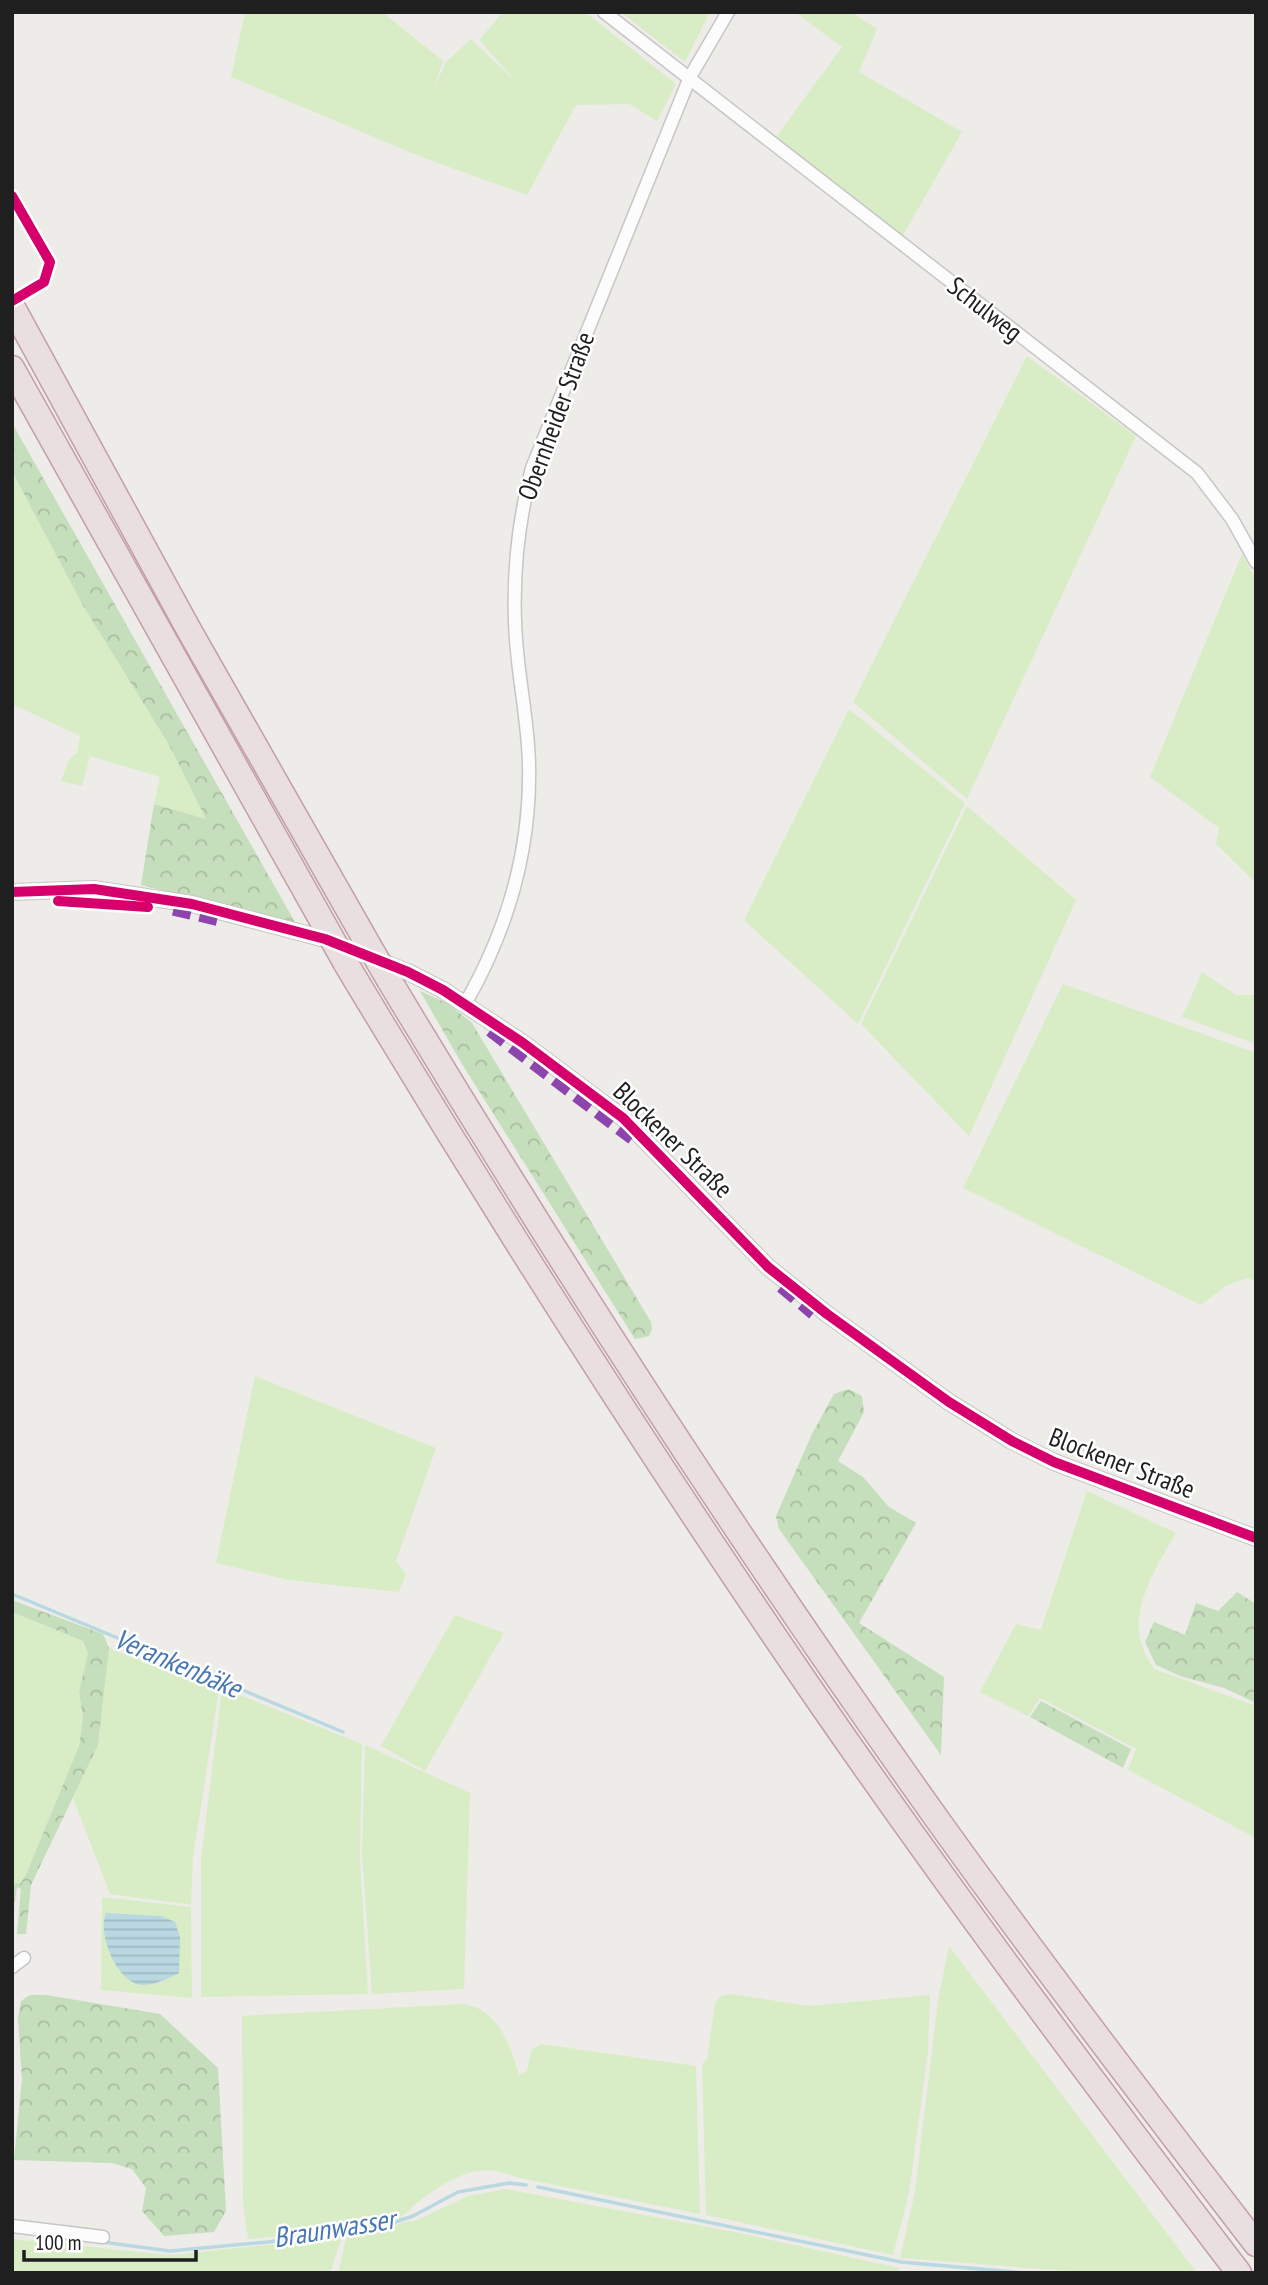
<svg xmlns="http://www.w3.org/2000/svg" width="1268" height="2285" font-family="'PT Sans Narrow',sans-serif">
  <style>
    .grass { fill: #d8edc5; fill-rule: evenodd }
    .forest { fill: url(#forest-crowns) }
    .water { fill: url(#water-rules) }
    .lines { fill: none; stroke-linecap: round; stroke-linejoin: round }
    .stream { stroke: #b9d8e2; stroke-width: 3.5 }
    .minor-casing { stroke: #c6c6c4; stroke-width: 15 }
    .tertiary-casing { stroke: #c6c6c4; stroke-width: 18 }
    .motorway-casing { stroke: #c49da7; stroke-width: 27 }
    .minor { stroke: #fcfcfc; stroke-width: 12 }
    .tertiary { stroke: #fcfcfc; stroke-width: 16 }
    .motorway { stroke: #eadfe0; stroke-width: 24 }
    .motorway-bridge-casing { stroke: #c49da7; stroke-width: 27; stroke-linecap: butt }
    .motorway-bridge { stroke: #eadfe0; stroke-width: 24 }
    .quiet { stroke: #8e44ad; stroke-width: 9; stroke-dasharray: 18 9; stroke-linecap: butt }
    .cycleway-casing { stroke: #fff; stroke-width: 15 }
    .cycleway { stroke: #d6006c; stroke-width: 10 }
    .labels { text-anchor: middle; stroke-width: 5; stroke-linejoin: round; paint-order: stroke }
    .street-label { font-size: 26px; fill: #1f1f1f; stroke: #fff }
    .water-label { font-size: 28px; font-style: italic; fill: #4677b4; stroke: #fff }
  </style>
  <defs>
    <pattern id="forest-crowns" width="20" height="18" patternUnits="userSpaceOnUse" patternTransform="scale(1.75)"><rect width="20" height="18" fill="#c5debb"/><path d="M2 6a3 3 0 1 1 6 0M12 15a3 3 0 1 1 6 0" fill="none" stroke="#a9bea0"/></pattern>
    <pattern id="water-rules" width="6" height="5" patternUnits="userSpaceOnUse" patternTransform="scale(1.75)"><rect width="6" height="5" fill="#b9d8e2"/><path d="M0 2.5h6" fill="none" stroke="#9fb9c1"/></pattern>
  </defs>
  <rect width="100%" height="100%" fill="#edece8"/>
  <g class="grass">
    <path d="M 245,12 L 382,12 L 443,61 L 433,90 L 446,62 L 471,39 L 517,83 L 479,40 L 503,12 L 585,12 L 676,84 L 657,121 L 629,104 L 576,105 L 527,195 L 424,158 L 231,77 Z"/>
    <path d="M 621,12 L 710,12 L 685,62 Z"/>
    <path d="M 795,12 L 851,12 L 877,29 L 859,72 L 962,132 L 902,237 L 774,140 L 842,47 Z"/>
    <path d="M 1027,356 L 1136,436 L 967,799 L 853,702 Z"/>
    <path d="M 12,471 L 82,604 L 168,743 L 207,820 L 154,804 L 160,777 L 90,756 L 82,786 L 61,781 L 70,758 L 77,753 L 80,736 L 12,704 Z"/>
    <path d="M 1242,554 L 1256,579 L 1256,883 L 1216,844 L 1219,828 L 1150,777 Z"/>
    <path d="M 849,709 L 965,803 L 858,1024 L 744,920 Z"/>
    <path d="M 967,806 L 1076,900 L 969,1136 L 861,1024 Z"/>
    <path d="M 1202,972 L 1236,995 L 1256,995 L 1256,1044 L 1182,1017 Z"/>
    <path d="M 1063,984 L 1256,1053 L 1256,1282 L 1248,1278 L 1227,1285 L 1201,1305 L 963,1188 Z"/>
    <path d="M 255,1376 L 436,1448 L 396,1561 L 406,1574 L 399,1592 L 289,1580 L 216,1563 Z"/>
    <path d="M 1087,1491 L 1176,1533 C 1158,1564 1129,1608 1142,1645 C 1144,1653 1150,1662 1154,1669 L 1256,1706 L 1256,1838 L 1128,1770 L 1136,1749 L 1040,1698 L 1028,1716 L 980,1692 L 1016,1624 L 1041,1630 Z"/>
    <path d="M 12,1612 L 83,1641 L 88,1653 L 79,1692 L 83,1716 L 79,1746 L 27,1872 L 21,1883 L 12,1884 Z"/>
    <path d="M 455,1615 L 504,1633 L 425,1771 L 381,1746 Z"/>
    <path d="M 109,1648 L 219,1690 L 193,1857 L 191,1905 L 110,1894 L 73,1798 L 98,1745 Z"/>
    <path d="M 222,1688 L 362,1744 L 360,1860 L 368,1994 L 201,1997 L 201,1859 Z"/>
    <path d="M 365,1745 L 470,1793 L 464,1989 L 372,1994 L 362,1855 Z"/>
    <path d="M 102,1897 L 191,1907 L 192,1998 L 101,1990 ZM 106,1913 L 161,1916 L 162,1982 L 141,1985 L 126,1978 Z"/>
    <path d="M 949,1946 L 1197,2273 L 1094,2273 L 900,2258 L 915,2192 L 938,2000 Z"/>
    <path d="M 731,1994 L 809,2006 L 930,1995 L 928,2051 L 909,2193 L 893,2255 L 706,2215 L 702,2064 L 707,2059 L 715,2003 L 721,1996 Z"/>
    <path d="M 463,2004 C 499,2009 510,2045 519,2075 L 527,2071 L 531,2050 L 541,2044 L 696,2066 L 700,2214 L 515,2177 C 479,2159 447,2180 418,2202 C 412,2206 408,2213 402,2216 C 373,2232 285,2235 248,2239 L 243,2203 L 242,2016 Z"/>
    <path d="M 505,2189 L 735,2232 L 899,2268 L 898,2273 L 338,2273 L 347,2235 L 417,2220 L 468,2196 Z"/>
    <path d="M 342,2237 L 330,2273 L 12,2273 L 12,2239 L 170,2255 Z"/>
  </g>
  <g class="forest">
    <path d="M 12,423 L 296,924 L 141,885 L 154,804 L 206,819 L 168,743 L 82,604 L 12,471 Z"/>
    <path d="M 420,991 L 447,1003 L 472,1023 L 651,1322 L 652,1329 L 649,1336 L 635,1339 L 462,1064 Z"/>
    <path d="M 848,1389 L 862,1396 L 864,1412 L 838,1461 L 863,1477 L 889,1507 L 916,1523 L 859,1623 L 944,1677 L 941,1755 L 779,1529 L 776,1516 L 812,1434 L 834,1394 Z"/>
    <path d="M 1237,1592 L 1256,1604 L 1256,1703 L 1224,1688 L 1180,1676 L 1156,1665 L 1145,1642 L 1154,1622 L 1185,1635 L 1196,1603 L 1218,1611 Z"/>
    <path d="M 12,1600 L 103,1634 L 109,1648 L 98,1745 L 31,1885 L 26,1934 L 17,1934 L 21,1889 L 17,1887 L 12,1921 L 12,1884 L 21,1883 L 27,1872 L 79,1746 L 83,1717 L 79,1692 L 88,1653 L 83,1641 L 12,1612 Z"/>
    <path d="M 1041,1701 L 1131,1749 L 1123,1768 L 1030,1717 Z"/>
    <path d="M 30,1995 L 46,1995 L 160,2014 L 218,2068 L 226,2211 L 214,2232 L 164,2236 L 142,2211 L 146,2188 L 132,2169 L 112,2163 L 14,2160 L 22,2079 L 18,2018 L 21,2001 Z"/>
  </g>
  <path class="water" d="M 106,1913 L 161,1916 L 175,1922 L 180,1937 L 179,1973 C 167,1979 156,1985 142,1985 C 117,1983 97,1934 106,1913 Z"/>
  <g class="lines">
    <g class="stream">
      <path d="M 12,1594 L 343,1732"/>
      <path d="M 538,2187 L 901,2262 L 1025,2273"/>
      <path d="M 102,2242 L 170,2251 L 268,2242 L 392,2223 L 413,2216 L 458,2192 L 509,2183 L 526,2185"/>
    </g>
    <defs>
      <g id="minor">
        <path d="M 604,12 L 1197,473 L 1232,519 L 1256,562"/>
        <path d="M 465,1004 C 507,931 531,850 529,764 C 528,716 516,669 515,621 C 513,568 519,518 532,468 L 690,77 L 728,12"/>
        <path d="M 12,1967 L 24,1958"/>
        <path d="M 12,2226 L 103,2237"/>
      </g>
      <path id="tertiary" d="M 12,892 L 94,889 L 192,904 L 325,939 L 408,972 L 443,990 L 523,1043 L 623,1118 L 768,1267 L 827,1314 L 949,1402 L 1012,1441 L 1054,1462 L 1256,1538"/>
      <g id="motorway">
        <path d="M 12,306 L 189,630 L 369,946"/>
        <path d="M 12,368 L 326,928"/>
        <path d="M 345,962 C 494,1211 650,1455 814,1694 C 950,1891 1094,2083 1239,2273"/>
        <path d="M 389,980 C 561,1266 743,1547 937,1819 C 1040,1963 1148,2104 1256,2244"/>
      </g>
    </defs>
    <use href="#minor" class="minor-casing"/>
    <use href="#tertiary" class="tertiary-casing"/>
    <use href="#motorway" class="motorway-casing"/>
    <use href="#minor" class="minor"/>
    <use href="#tertiary" class="tertiary"/>
    <use href="#motorway" class="motorway"/>
    <defs>
      <g id="motorway-bridge">
        <path d="M 326,928 L 345,962"/>
        <path d="M 369,946 L 389,980"/>
      </g>
    </defs>
    <use href="#motorway-bridge" class="motorway-bridge-casing"/>
    <use href="#motorway-bridge" class="motorway-bridge"/>
    <g class="quiet">
      <path d="M 173,911 L 224,923"/>
      <path d="M 489,1032 L 631,1140"/>
      <path d="M 780,1288 L 812,1315"/>
    </g>
    <defs>
      <g id="cycleway">
        <path d="M 12,196 L 50,262 L 44,282 L 12,301"/>
        <path d="M 12,892 L 94,889 L 192,904 L 325,939 L 408,972 L 443,990 L 523,1043 L 623,1118 L 768,1267 L 827,1314 L 949,1402 L 1012,1441 L 1054,1462 L 1256,1538"/>
        <path d="M 58,901 L 148,907"/>
      </g>
    </defs>
    <use href="#cycleway" class="cycleway-casing"/>
    <use href="#cycleway" class="cycleway"/>
  </g>
  <g class="labels">
    <g class="street-label">
      <text transform="translate(985 309) rotate(38)" y="9">Schulweg</text>
      <text transform="translate(556 416) rotate(-70)" y="9">Obernheider Straße</text>
      <text transform="translate(673 1140) rotate(44)" y="9">Blockener Straße</text>
      <text transform="translate(1122 1463) rotate(21)" y="9">Blockener Straße</text>
    </g>
    <g class="water-label">
      <text transform="translate(178 1663) rotate(23)" y="10">Verankenbäke</text>
      <text transform="translate(334 2228) rotate(-9)" y="10">Braunwasser</text>
    </g>
  </g>
  <rect width="1268" height="2285" fill="none" stroke="#1f1f1f" stroke-width="28"/>
  <path d="M24 2250v10h172v-10" fill="none" stroke="#1f1f1f" stroke-width="3.5"/>
  <text x="35" y="2250" font-size="21" fill="#1f1f1f" stroke="#ffffff" stroke-width="5" paint-order="stroke">100 m</text>
</svg>
